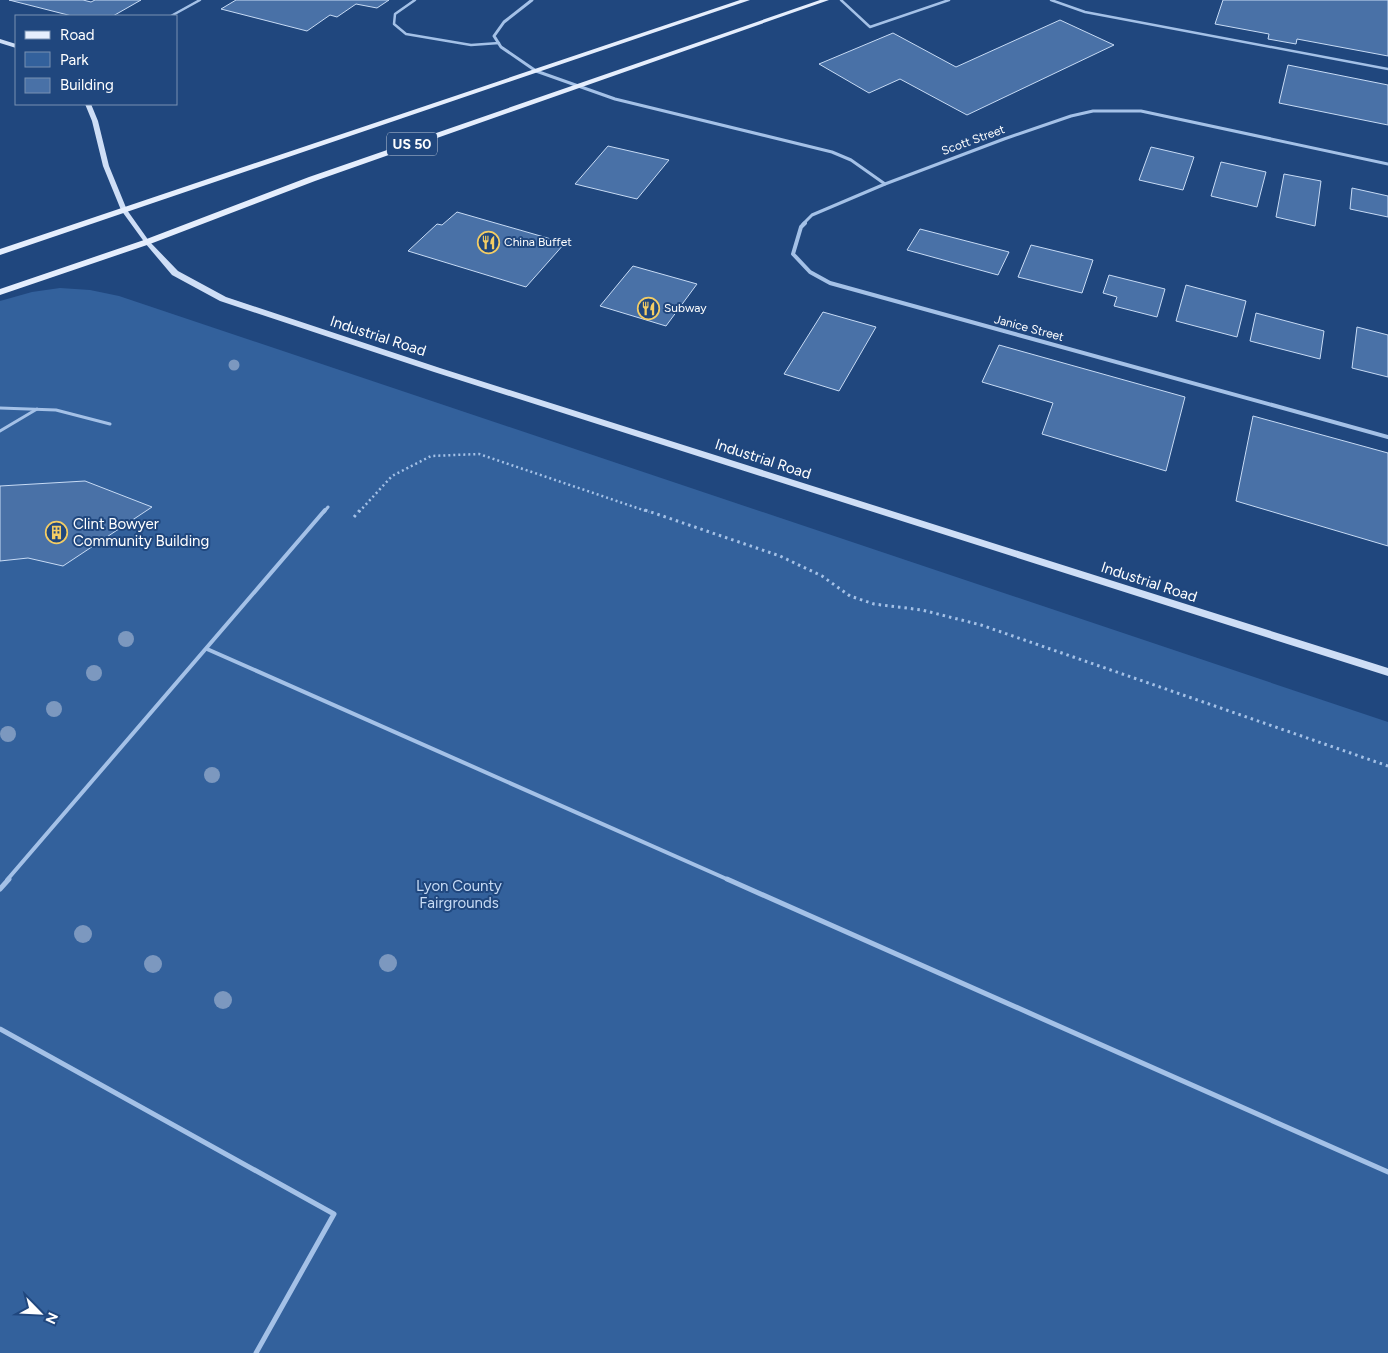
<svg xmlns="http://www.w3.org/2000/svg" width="1388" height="1353" font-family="Figtree,sans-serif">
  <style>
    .green { fill: #33619c }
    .building { fill: #4971a7; stroke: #c7dbf5 }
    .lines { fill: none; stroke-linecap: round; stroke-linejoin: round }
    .path-far1 { stroke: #a4c1e7; stroke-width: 2.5; stroke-dasharray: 2 3; stroke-linecap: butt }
    .path { stroke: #a4c1e7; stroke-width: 3; stroke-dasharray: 2.5 4; stroke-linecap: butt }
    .lane-far3 { stroke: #a4c1e7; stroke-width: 2.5 }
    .lane-far2 { stroke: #a4c1e7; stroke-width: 3 }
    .lane-far1 { stroke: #a4c1e7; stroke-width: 4 }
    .lane { stroke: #a4c1e7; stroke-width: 5 }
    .street-far1 { stroke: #a4c1e7; stroke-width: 3 }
    .street { stroke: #a4c1e7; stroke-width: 4 }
    .secondary { fill: #cedef6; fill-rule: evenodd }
    .primary { fill: #e5eefd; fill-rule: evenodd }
    .tree { fill: #7c98bf }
    .labels { text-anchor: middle; stroke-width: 4; stroke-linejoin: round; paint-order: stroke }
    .far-street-label { font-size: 12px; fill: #fff; stroke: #20477e }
    .far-poi-label { font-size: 12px; fill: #fff; stroke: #20477e; text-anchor: start }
    .shield { fill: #20477e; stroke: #bcc8d8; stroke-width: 1 }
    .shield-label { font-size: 14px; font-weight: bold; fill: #fff }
    .street-label { font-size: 15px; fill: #fff; stroke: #20477e }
    .poi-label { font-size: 15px; fill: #fff; stroke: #20477e; text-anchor: start }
    .park-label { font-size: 15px; fill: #c7dbf5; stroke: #20477e }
  </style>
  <rect width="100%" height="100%" fill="#20477e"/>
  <path class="green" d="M 60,288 L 90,290 L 119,296 L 1388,722 L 1388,1353 L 0,1353 L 0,301 L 32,292 Z"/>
  <g class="building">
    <path d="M 9,0 L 83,0 L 91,2 L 95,0 L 141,0 L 113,16 L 72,16 Z"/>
    <path d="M 236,0 L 389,0 L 377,8 L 356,4 L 337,17 L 330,15 L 307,31 L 221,9 Z"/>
    <path d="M 1223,0 L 1388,0 L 1388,56 L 1297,39 L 1296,44 L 1268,39 L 1269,34 L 1215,24 Z"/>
    <path d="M 1060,20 L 1114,45 L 967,115 L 900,79 L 869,93 L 819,64 L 893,33 L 956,67 Z"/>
    <path d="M 1288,65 L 1388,85 L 1388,125 L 1279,103 Z"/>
    <path d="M 608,146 L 669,160 L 637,199 L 575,184 Z"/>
    <path d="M 1151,147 L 1194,157 L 1183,190 L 1139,180 Z"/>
    <path d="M 1221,162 L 1266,172 L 1257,207 L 1211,196 Z"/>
    <path d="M 1284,174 L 1321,181 L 1315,226 L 1276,217 Z"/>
    <path d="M 1352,188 L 1388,196 L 1388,217 L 1350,209 Z"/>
    <path d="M 457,212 L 565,243 L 526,287 L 408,251 L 437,224 L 442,225 Z"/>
    <path d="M 920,229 L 1009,252 L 998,275 L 907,250 Z"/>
    <path d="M 1031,245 L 1093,260 L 1082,293 L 1018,277 Z"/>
    <path d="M 633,266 L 697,284 L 666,326 L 600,306 Z"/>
    <path d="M 1109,275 L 1165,289 L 1157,317 L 1114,306 L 1117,297 L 1103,293 Z"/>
    <path d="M 1186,285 L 1246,301 L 1237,337 L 1176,321 Z"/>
    <path d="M 823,312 L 876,327 L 839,391 L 784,374 Z"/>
    <path d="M 1256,313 L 1324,331 L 1320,359 L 1250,341 Z"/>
    <path d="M 1357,327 L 1388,335 L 1388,377 L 1352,368 Z"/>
    <path d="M 999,345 L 1185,397 L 1166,471 L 1042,434 L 1053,403 L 982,382 Z"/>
    <path d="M 1253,416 L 1388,453 L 1388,546 L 1236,501 Z"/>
    <path d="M 85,481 L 152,507 L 63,566 L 28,558 L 0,561 L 0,486 Z"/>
  </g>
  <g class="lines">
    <path class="path-far1" d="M 359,512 L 392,476 L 431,456 L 479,454 L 649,512"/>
    <g class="path">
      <path d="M 645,510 L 780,556 L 822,576 L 850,596 L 874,604 L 922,610 L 981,625 L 1388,766"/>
      <path d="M 354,517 L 360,510"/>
    </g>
    <g class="lane-far3">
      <path d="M 415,0 L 395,14 L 394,24 L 406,34 L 471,45 L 499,43"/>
      <path d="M 841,0 L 870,27 L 949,0"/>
      <path d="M 1051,0 L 1085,12 L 1388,69"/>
      <path d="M 171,16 L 200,0"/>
    </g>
    <g class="lane-far2">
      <path d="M 0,408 L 56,410 L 110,424"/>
      <path d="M 0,431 L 37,409"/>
      <path d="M 324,512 L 328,507"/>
    </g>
    <g class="lane-far1">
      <path d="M 207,649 L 729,880"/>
      <path d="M 7,880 L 325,510"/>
    </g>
    <g class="lane">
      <path d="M 727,879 L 1388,1172"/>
      <path d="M 0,889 L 9,879"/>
      <path d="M 0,1029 L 334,1214 L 256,1353"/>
    </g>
    <g class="street-far1">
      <path d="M 532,0 L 504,22 L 494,36 L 501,47 L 536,71 L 615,99 L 832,152 L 851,160 L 885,184"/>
      <path d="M 803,224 L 812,215 L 885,184 L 1004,139 L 1071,116 L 1093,111 L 1141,111 L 1388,164"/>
    </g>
    <path class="street" d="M 805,223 L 801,227 L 793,254 L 810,272 L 830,283 L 1388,437"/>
    <g class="secondary">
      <path d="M 0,39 L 16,44 L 16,48 L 0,43 Z"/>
      <path d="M 85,104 L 91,104 L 98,121 L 109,166 L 127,210 L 149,241 L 178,271 L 226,297 L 440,368 L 1388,668 L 1388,676 L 434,372 L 220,301 L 172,275 L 145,243 L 121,210 L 103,166 L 92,121 Z"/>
    </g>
    <g class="primary">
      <path d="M 740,0 L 750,0 L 0,255 L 0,249 Z"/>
      <path d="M 820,0 L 829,0 L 315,181 L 150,244 L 0,295 L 0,289 L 144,240 L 309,177 Z"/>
    </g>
  </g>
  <g class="tree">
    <circle cx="234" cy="365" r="5.5"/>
    <circle cx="126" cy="639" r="8"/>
    <circle cx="94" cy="673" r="8"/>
    <circle cx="54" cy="709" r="8"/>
    <circle cx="8" cy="734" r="8"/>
    <circle cx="212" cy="775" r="8"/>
    <circle cx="83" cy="934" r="9"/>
    <circle cx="388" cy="963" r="9"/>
    <circle cx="153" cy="964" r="9"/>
    <circle cx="223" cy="1000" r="9"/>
  </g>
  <defs>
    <symbol id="restaurant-ring" viewBox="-11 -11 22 22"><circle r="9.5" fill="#20477e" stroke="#f4cd64" stroke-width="1.5"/><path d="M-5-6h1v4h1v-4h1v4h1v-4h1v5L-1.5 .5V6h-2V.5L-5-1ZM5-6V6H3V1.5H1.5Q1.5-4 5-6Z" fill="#f4cd64"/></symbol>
    <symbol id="building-ring" viewBox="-11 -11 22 22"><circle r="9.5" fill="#20477e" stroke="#f4cd64" stroke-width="1.5"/><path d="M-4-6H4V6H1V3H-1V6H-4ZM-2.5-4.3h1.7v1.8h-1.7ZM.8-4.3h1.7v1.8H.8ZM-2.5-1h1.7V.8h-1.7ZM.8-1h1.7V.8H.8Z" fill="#f4cd64"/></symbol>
  </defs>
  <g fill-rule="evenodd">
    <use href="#restaurant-ring" x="476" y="230" width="25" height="25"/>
    <use href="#restaurant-ring" x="636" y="296" width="25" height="25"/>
    <use href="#building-ring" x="44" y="520" width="25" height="25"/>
  </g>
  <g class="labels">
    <g class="far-street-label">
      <text transform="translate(973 140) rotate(-20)" y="4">Scott Street</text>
      <text transform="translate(1029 328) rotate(15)" y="4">Janice Street</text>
    </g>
    <g class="far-poi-label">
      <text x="504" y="246">China Buffet</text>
      <text x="664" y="312">Subway</text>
    </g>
    <rect class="shield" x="387" y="132.5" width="50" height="23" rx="4"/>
    <g class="shield-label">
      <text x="412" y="149">US 50</text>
    </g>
    <g class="street-label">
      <text transform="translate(378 336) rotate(18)" y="5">Industrial Road</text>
      <text transform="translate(763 459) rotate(18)" y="5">Industrial Road</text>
      <text transform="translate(1149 582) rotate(18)" y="5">Industrial Road</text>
    </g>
    <g class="poi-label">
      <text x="73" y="529">Clint Bowyer<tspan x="73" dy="17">Community Building</tspan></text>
    </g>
    <g class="park-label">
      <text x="459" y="891">Lyon County<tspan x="459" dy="17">Fairgrounds</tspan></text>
    </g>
  </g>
  <rect x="15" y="15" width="162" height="90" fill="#20477e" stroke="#7991b2"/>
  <rect x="25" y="31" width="25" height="8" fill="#e5eefd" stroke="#7991b2"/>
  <text x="60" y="40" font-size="15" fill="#ffffff">Road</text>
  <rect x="25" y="52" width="25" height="15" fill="#33619c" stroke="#7991b2"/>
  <text x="60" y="65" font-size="15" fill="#ffffff">Park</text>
  <rect x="25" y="78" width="25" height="15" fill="#4971a7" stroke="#7991b2"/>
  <text x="60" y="90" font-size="15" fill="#ffffff">Building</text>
  <g transform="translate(40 1313) rotate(114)" stroke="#20477e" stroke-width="4" paint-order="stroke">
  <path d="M0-4L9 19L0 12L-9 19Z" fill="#ffffff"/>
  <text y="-8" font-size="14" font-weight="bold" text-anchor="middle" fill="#ffffff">N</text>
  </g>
</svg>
